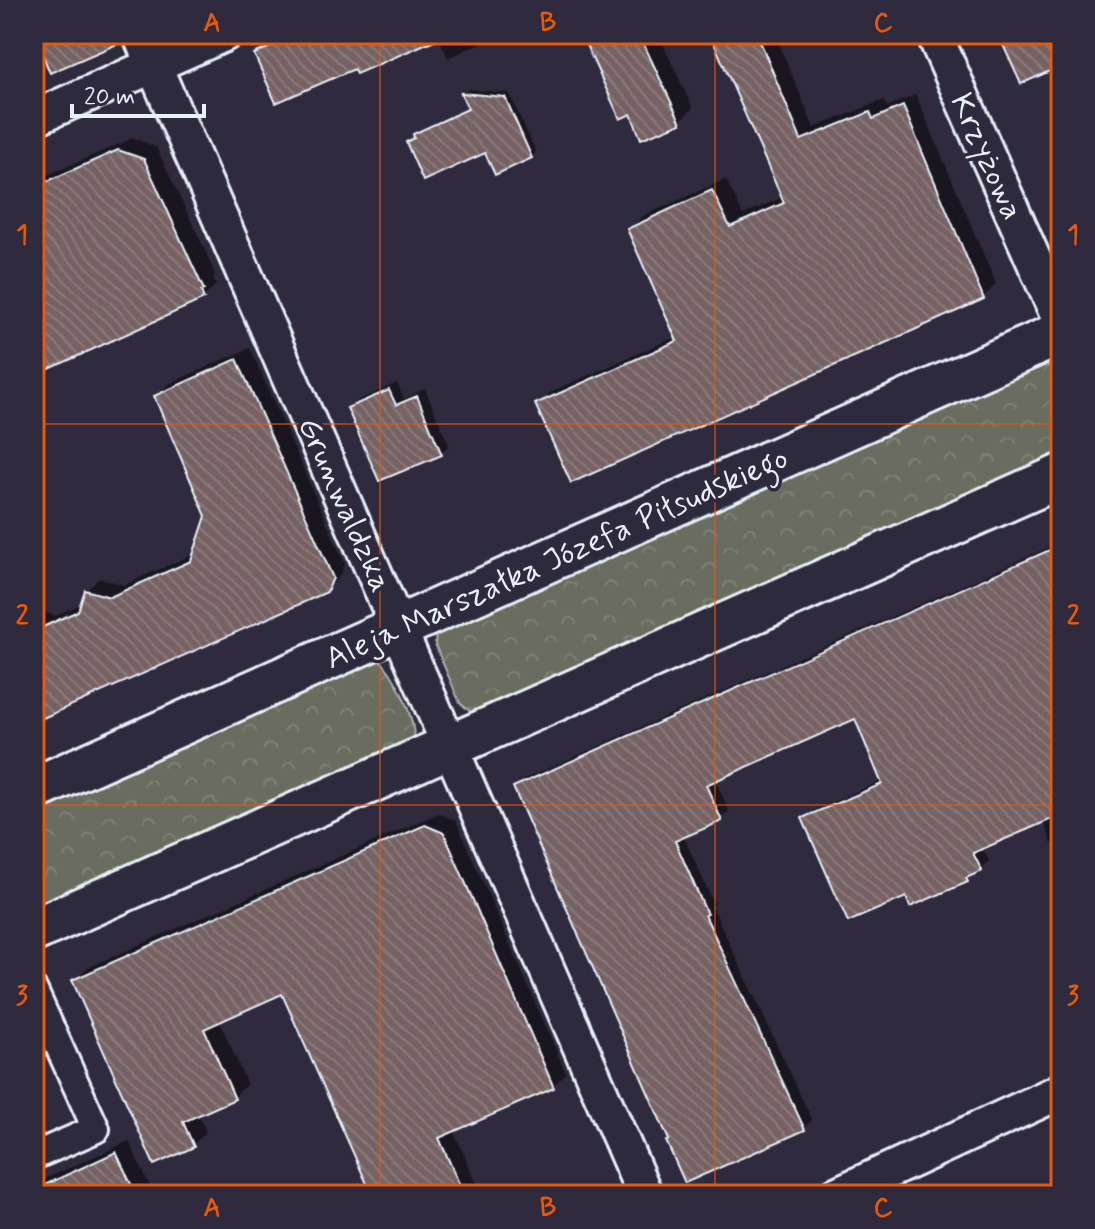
<svg xmlns="http://www.w3.org/2000/svg" width="1095" height="1229" font-family="Mynerve,sans-serif">
  <style>
    .park { fill: url(#park-crowns); stroke: #a8aeab; stroke-width: 2 }
    .shadow { fill: #0007 }
    .building { fill: url(#building-back-hatch); stroke: #e8f1f8; stroke-width: 2 }
    .lines { fill: none; stroke-linecap: round; stroke-linejoin: round }
    .pedestrian-casing { stroke: #e8f1f8; stroke-width: 32 }
    .minor-casing { stroke: #e8f1f8; stroke-width: 40 }
    .tertiary-casing { stroke: #e8f1f8; stroke-width: 48 }
    .pedestrian { stroke: #2f2a3d; stroke-width: 26 }
    .minor { stroke: #2f2a3d; stroke-width: 34 }
    .tertiary { stroke: #2f2a3d; stroke-width: 42 }
    .grid { fill: none; stroke: #e8590c; stroke-width: 2; stroke-opacity: 0.55 }
    .labels { text-anchor: middle; stroke-width: 7; stroke-linejoin: round; paint-order: stroke }
    .street-label { font-size: 32px; fill: #e8f1f8; stroke: #2f2a3d }
    .neatline { fill: none; stroke: #e8590c; stroke-width: 3 }
    .grid-label { font-size: 26px; text-anchor: middle; font-weight: bold; fill: #e8590c }
  </style>
  <defs>
    <pattern id="park-crowns" width="20" height="18" patternUnits="userSpaceOnUse" patternTransform="scale(2)"><rect width="20" height="18" fill="#696c5e"/><path d="M2 6a3 3 0 1 1 6 0M12 15a3 3 0 1 1 6 0" fill="none" stroke="#7e8176"/></pattern>
    <pattern id="building-back-hatch" width="6" height="6" patternUnits="userSpaceOnUse" patternTransform="scale(2)"><rect width="6" height="6" fill="#776264"/><path d="M-1 5l2 2M0 0l6 6M5-1l2 2" fill="none" stroke="#8a797b"/></pattern>
  </defs>
  <rect width="100%" height="100%" fill="#2f2a3d"/>
  <filter id="ink" filterUnits="userSpaceOnUse"><feTurbulence type="fractalNoise" baseFrequency=".0125" numOctaves="2"/><feDisplacementMap in="SourceGraphic" scale="16" xChannelSelector="R" yChannelSelector="G"/><feConvolveMatrix kernelMatrix="1 2 1 2 8 2 1 2 1" color-interpolation-filters="sRGB"/></filter>
  <g filter="url(#ink)">
    <g class="park">
      <path d="M 1027,361 L 1054,367 L 1061,382 L 1061,462 L 485,715 L 472,713 L 460,703 L 435,645 L 436,631 Z"/>
      <path d="M 377,657 C 395,673 414,715 414,739 L 42,910 L 34,890 L 34,804 Z"/>
    </g>
    <g class="shadow">
      <path d="M 286,34 L 501,34 L 448,58 L 439,36 L 355,66 L 256,55 L 270,41 Z"/>
      <path d="M 583,34 L 658,34 L 693,108 L 680,121 L 632,112 Z"/>
      <path d="M 712,34 L 775,34 L 814,128 L 884,100 L 887,107 L 916,95 L 996,284 L 983,298 L 538,405 L 551,392 L 677,336 L 630,230 L 643,216 L 726,179 L 743,215 L 783,197 Z"/>
      <path d="M 468,89 L 509,93 L 536,152 L 531,157 L 408,143 L 420,130 L 469,108 L 463,94 Z"/>
      <path d="M 133,138 L 156,147 L 205,250 L 215,275 L 213,278 L 216,285 L 203,298 L 34,374 L 34,181 Z"/>
      <path d="M 1061,152 L 1061,169 L 1055,157 Z"/>
      <path d="M 250,348 L 345,564 L 339,577 L 326,590 L 34,720 L 34,608 L 55,616 L 83,603 L 86,591 L 99,578 L 124,585 L 196,553 L 209,516 L 156,397 L 169,384 Z"/>
      <path d="M 397,383 L 404,399 L 425,389 L 449,445 L 441,453 L 349,408 L 358,400 Z"/>
      <path d="M 1061,542 L 1061,840 L 1052,844 L 1043,821 L 982,847 L 989,861 L 967,880 L 907,894 L 805,819 L 813,811 L 883,780 L 856,717 L 715,779 L 729,811 L 721,819 L 683,835 L 714,904 L 712,906 L 812,1120 L 804,1128 L 671,1139 L 515,787 L 524,779 Z"/>
      <path d="M 439,813 L 456,821 L 566,1073 L 553,1086 L 453,1130 L 482,1195 L 375,1195 L 283,992 L 219,1020 L 247,1084 L 234,1097 L 198,1113 L 206,1132 L 193,1145 L 74,981 L 87,968 Z"/>
      <path d="M 129,1141 L 154,1195 L 34,1195 L 34,1184 Z"/>
    </g>
    <g class="building">
      <path d="M 34,34 L 120,34 L 122,42 L 50,73 Z"/>
      <path d="M 299,34 L 448,34 L 356,74 L 354,69 L 276,103 L 254,54 Z"/>
      <path d="M 581,34 L 639,34 L 681,123 L 641,139 L 631,114 L 620,119 Z"/>
      <path d="M 710,34 L 757,34 L 801,140 L 870,112 L 873,119 L 903,106 L 984,299 L 571,483 L 535,404 L 677,341 L 627,229 L 712,190 L 730,227 L 784,203 Z"/>
      <path d="M 998,34 L 1061,34 L 1061,66 L 1021,84 Z"/>
      <path d="M 461,93 L 505,97 L 532,158 L 495,175 L 485,153 L 423,181 L 406,142 L 414,138 L 413,134 L 468,109 Z"/>
      <path d="M 118,150 L 144,159 L 192,264 L 204,290 L 201,291 L 204,299 L 34,376 L 34,187 Z"/>
      <path d="M 237,359 L 333,578 L 327,592 L 34,722 L 34,631 L 78,611 L 85,590 L 110,597 L 191,561 L 206,516 L 154,396 Z"/>
      <path d="M 389,390 L 396,405 L 417,396 L 442,455 L 379,481 L 347,408 Z"/>
      <path d="M 1061,545 L 1061,662 L 1050,667 L 1061,692 L 1061,815 L 973,853 L 982,871 L 966,878 L 968,882 L 910,907 L 906,897 L 848,922 L 802,818 L 882,784 L 855,719 L 706,785 L 722,821 L 675,841 L 707,914 L 705,915 L 805,1130 L 685,1183 L 666,1141 L 669,1140 L 513,787 Z"/>
      <path d="M 425,825 L 444,833 L 554,1088 L 439,1138 L 464,1195 L 372,1195 L 282,994 L 204,1029 L 235,1099 L 183,1122 L 194,1147 L 154,1165 L 72,980 Z"/>
      <path d="M 116,1152 L 136,1195 L 34,1195 L 34,1190 Z"/>
    </g>
    <g class="lines">
      <defs>
        <path id="pedestrian" d="M 34,991 L 96,1129 L 34,1156"/>
        <g id="minor">
          <path d="M 140,34 L 645,1195"/>
          <path d="M 934,34 L 1061,322"/>
          <path d="M 34,118 L 224,34"/>
          <path d="M 836,1195 L 1061,1091"/>
        </g>
        <g id="tertiary">
          <path d="M 34,789 L 1061,333"/>
          <path d="M 34,930 L 1061,476"/>
        </g>
      </defs>
      <use href="#pedestrian" class="pedestrian-casing"/>
      <use href="#minor" class="minor-casing"/>
      <use href="#tertiary" class="tertiary-casing"/>
      <use href="#pedestrian" class="pedestrian"/>
      <use href="#minor" class="minor"/>
      <use href="#tertiary" class="tertiary"/>
    </g>
  </g>
  <path class="grid" d="M 380,34 L 380,1195M 715,34 L 715,1195M 34,424 L 1061,424M 34,805 L 1061,805"/>
  <g class="labels">
    <g class="street-label">
      <text transform="translate(988 156) rotate(66)" y="11">Krzyżowa</text>
      <text transform="translate(346 504) rotate(66)" y="11">Grunwaldzka</text>
      <text transform="translate(556 557) rotate(-24)" y="11">Aleja Marszałka Józefa Piłsudskiego</text>
    </g>
  </g>
  <rect width="1095" height="1229" fill="none" stroke="#2f2a3d" stroke-width="88"/>
  <path d="M72 104v12h132v-12" fill="none" stroke="#e8f1f8" stroke-width="4"/>
  <text x="84" y="104" font-size="24" fill="#e8f1f8" stroke="#2f2a3d" stroke-width="6" paint-order="stroke">20 m</text>
  <rect x="44" y="44" width="1007" height="1141" class="neatline"/>
  <g class="grid-label">
    <text x="212" y="31">A</text>
    <text x="548" y="31">B</text>
    <text x="883" y="31">C</text>
    <text x="22" y="243">1</text>
    <text x="1073" y="243">1</text>
    <text x="22" y="624">2</text>
    <text x="1073" y="624">2</text>
    <text x="22" y="1004">3</text>
    <text x="1073" y="1004">3</text>
    <text x="212" y="1216">A</text>
    <text x="548" y="1216">B</text>
    <text x="883" y="1216">C</text>
  </g>
</svg>
